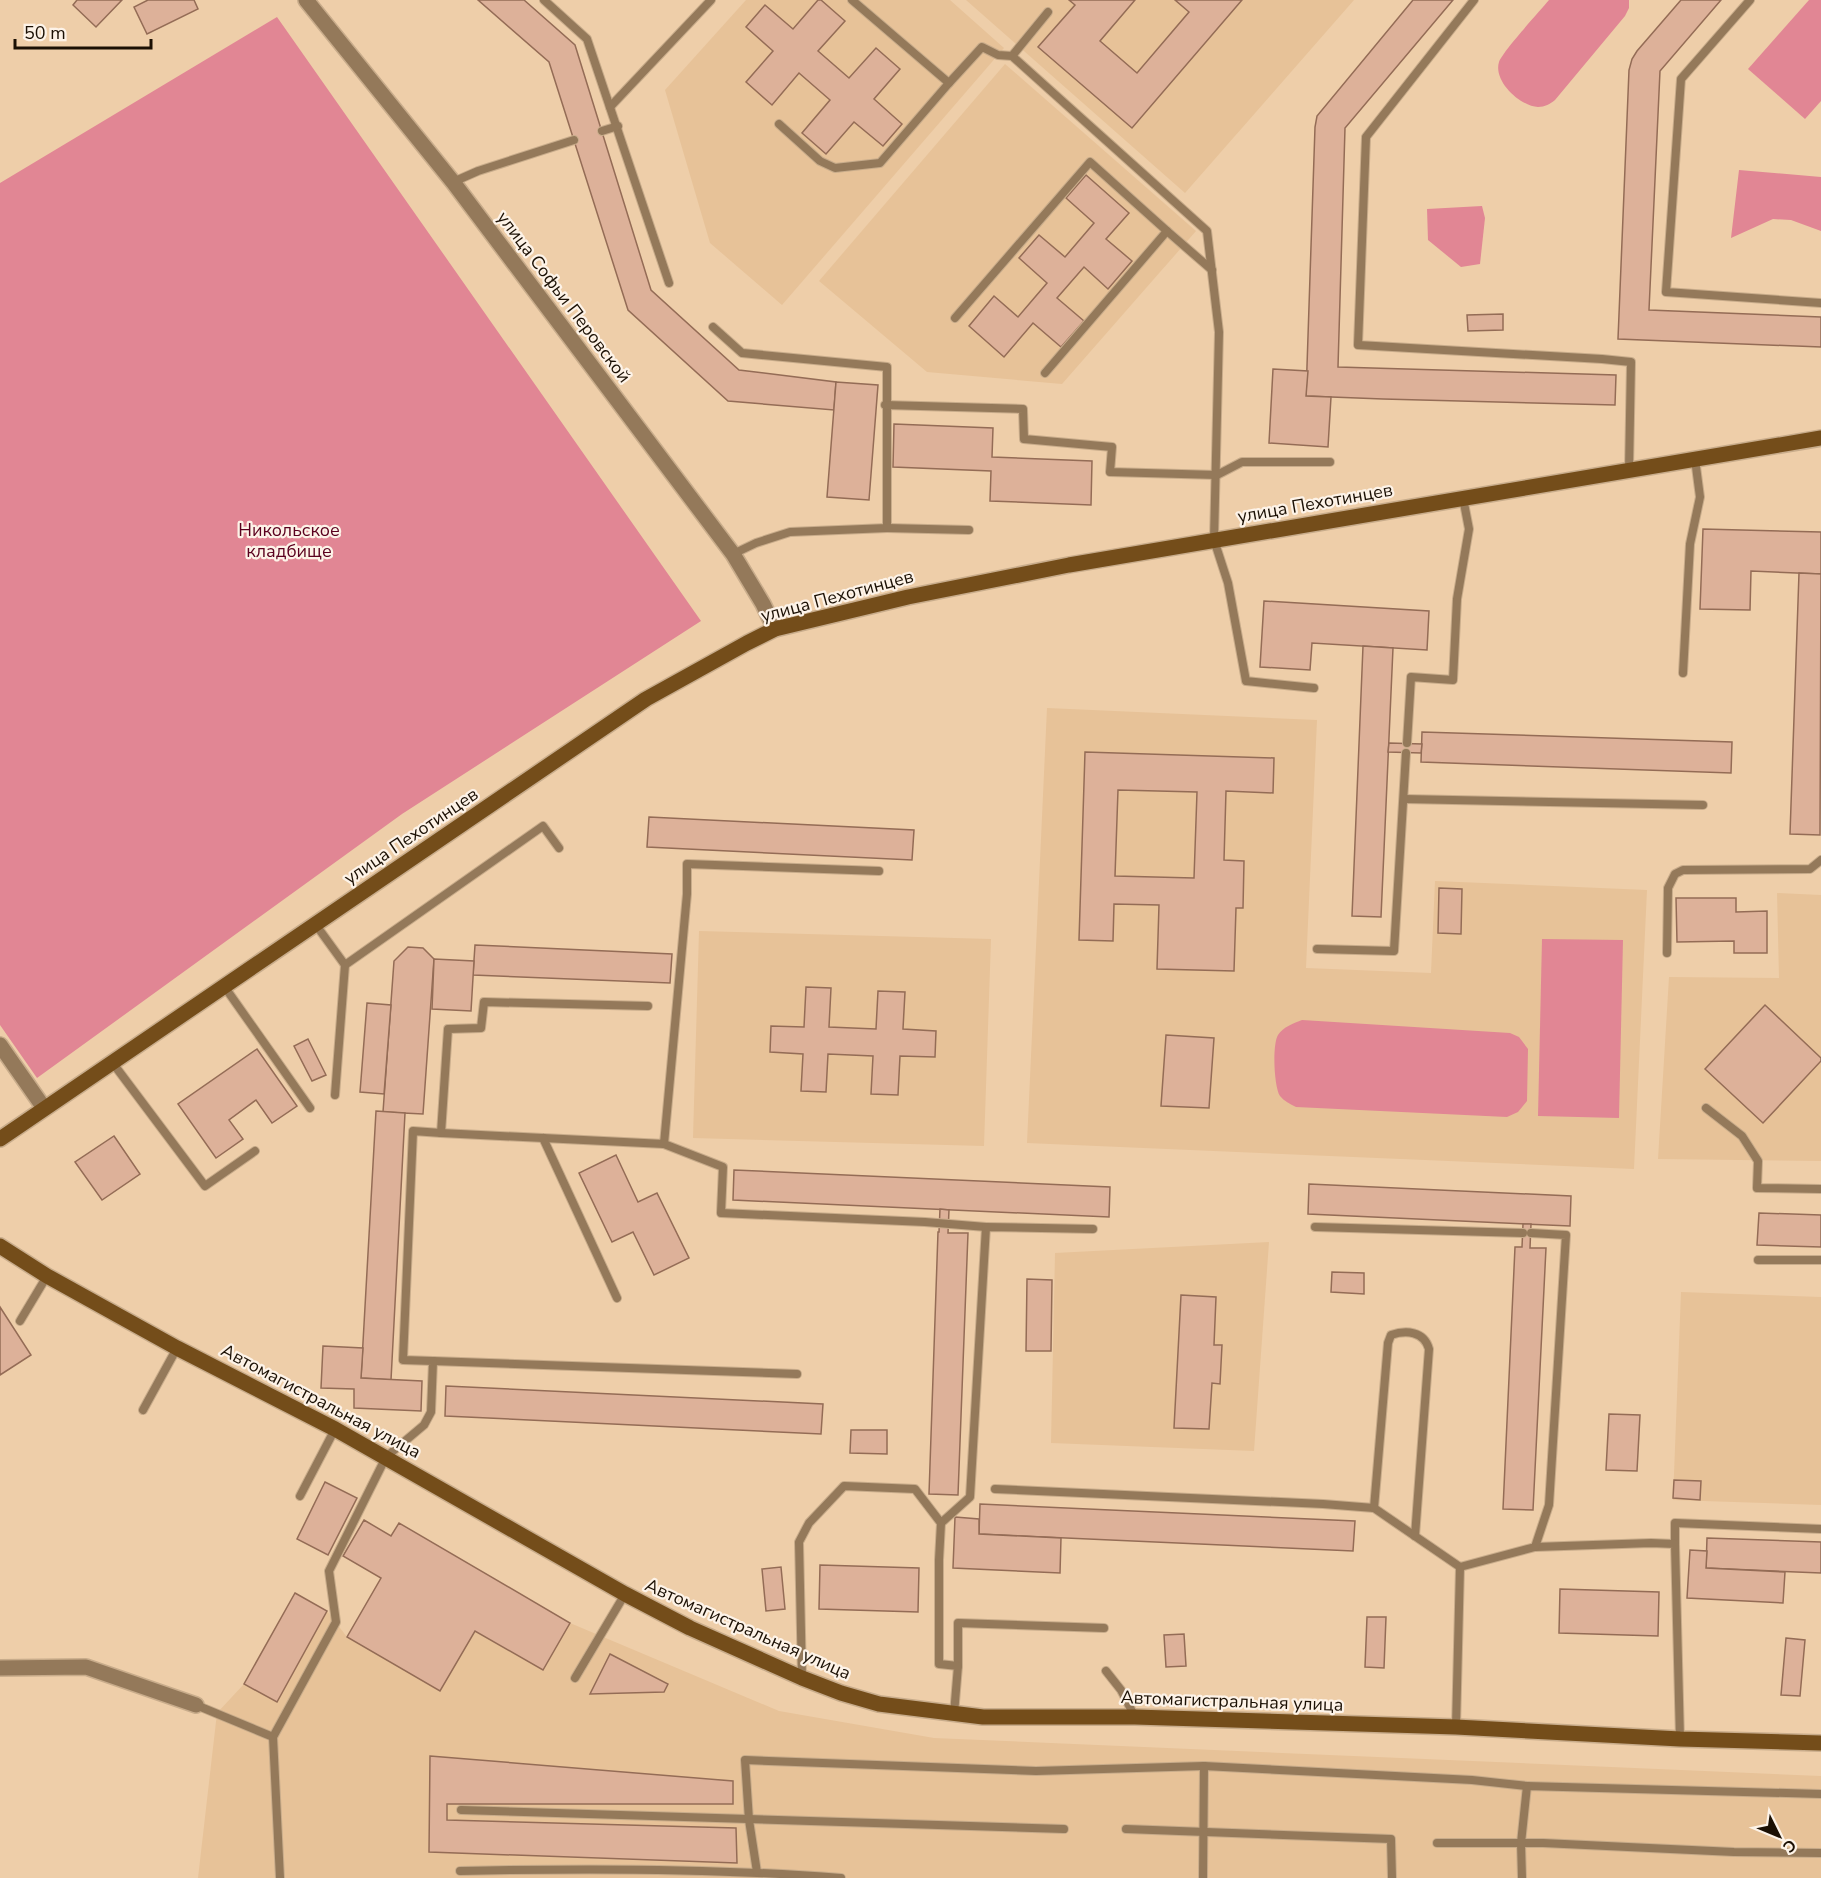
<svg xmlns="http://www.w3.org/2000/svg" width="1821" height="1878" font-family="'Nunito Sans',sans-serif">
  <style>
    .built { fill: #e7c298 }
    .green { fill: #e18694 }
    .building { fill: #ddb199; stroke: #946c56; stroke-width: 1.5; fill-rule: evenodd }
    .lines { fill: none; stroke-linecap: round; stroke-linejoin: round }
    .service-casing { stroke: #c8ac8b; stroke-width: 10 }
    .minor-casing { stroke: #c8ac8b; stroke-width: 18 }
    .tertiary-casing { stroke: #c8ac8b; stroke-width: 18 }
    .secondary-casing { stroke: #c8ac8b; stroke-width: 18 }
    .service { stroke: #94795a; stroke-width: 8 }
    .minor { stroke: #94795a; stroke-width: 15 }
    .tertiary { stroke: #94795a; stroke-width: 15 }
    .secondary { stroke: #744d1a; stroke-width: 15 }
    .labels { text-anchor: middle; stroke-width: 4.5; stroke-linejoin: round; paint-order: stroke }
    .street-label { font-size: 18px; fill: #1b1004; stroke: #fdf3e8 }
    .park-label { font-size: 18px; fill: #5a001e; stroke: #fdf3e8 }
  </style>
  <rect width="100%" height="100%" fill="#eecea9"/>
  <g class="built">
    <path d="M 746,0 L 950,0 L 1004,48 L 782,305 L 710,243 L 665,90 Z"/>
    <path d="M 966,0 L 1354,0 L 1185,193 Z"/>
    <path d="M 1005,64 L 1196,231 L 1062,384 L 927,372 L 819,281 Z"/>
    <path d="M 1047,708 L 1317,720 L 1306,968 L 1431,973 L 1435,881 L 1647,890 L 1634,1169 L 1027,1143 Z"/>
    <path d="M 1777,893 L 1821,895 L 1821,1161 L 1658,1159 L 1669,977 L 1779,978 Z"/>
    <path d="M 699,931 L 991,939 L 984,1146 L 693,1138 Z"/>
    <path d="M 1269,1242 L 1254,1451 L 1051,1443 L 1055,1253 Z"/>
    <path d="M 1681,1292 L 1821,1297 L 1821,1505 L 1673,1500 Z"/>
    <path d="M 327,1611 L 347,1637 L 440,1691 L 475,1631 L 543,1670 L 570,1623 L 779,1711 L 934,1738 L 1821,1776 L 1821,1878 L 198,1878 L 217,1713 L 244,1684 L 277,1701 Z"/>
  </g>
  <g class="green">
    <path d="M 1549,0 L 1629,0 L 1629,8 L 1625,16 L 1555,100 C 1550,104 1545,107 1538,107 C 1520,106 1493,81 1499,62 C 1503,51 1539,12 1549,0 Z"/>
    <path d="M 1809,0 L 1821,0 L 1821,101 L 1805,119 L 1748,69 Z"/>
    <path d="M 277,17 L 701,621 L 402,814 L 37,1078 L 0,1025 L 0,183 Z"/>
    <path d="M 1739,170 L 1821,177 L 1821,231 L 1791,220 L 1773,219 L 1731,238 Z"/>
    <path d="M 1482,206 L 1485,218 L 1480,264 L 1461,267 L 1428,240 L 1427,209 Z"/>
    <path d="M 1542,939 L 1623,940 L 1619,1118 L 1538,1116 Z"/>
    <path d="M 1302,1020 L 1510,1033 L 1519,1037 L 1528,1049 L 1527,1101 L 1518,1112 L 1507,1117 L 1296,1107 C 1290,1104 1284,1101 1280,1096 C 1274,1087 1272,1045 1278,1035 C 1283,1027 1294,1023 1302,1020 Z"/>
  </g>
  <g class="building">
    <path d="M 77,0 L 122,0 L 96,27 L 73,5 Z"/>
    <path d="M 148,0 L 194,0 L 198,9 L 147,34 L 134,7 Z"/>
    <path d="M 478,0 L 524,0 L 575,45 L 651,290 L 739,370 L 836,382 L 834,410 L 728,401 L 628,310 L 549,62 Z"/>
    <path d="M 818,0 L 821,0 L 845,21 L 818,51 L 849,78 L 876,48 L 900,69 L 874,99 L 902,124 L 883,146 L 854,122 L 826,154 L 802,133 L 830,100 L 799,73 L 772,105 L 746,82 L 773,51 L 746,27 L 765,5 L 793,29 Z"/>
    <path d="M 1069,0 L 1135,0 L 1100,41 L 1137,73 L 1189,12 L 1175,0 L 1242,0 L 1132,128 L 1038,47 L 1075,5 Z"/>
    <path d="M 1413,0 L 1453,0 L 1345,128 L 1338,367 L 1616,375 L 1615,405 L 1383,399 L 1306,396 L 1315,127 L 1317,116 Z"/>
    <path d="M 1681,0 L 1721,0 L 1660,71 L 1649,310 L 1821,317 L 1821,347 L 1618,339 L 1629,70 L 1632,59 L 1637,51 Z"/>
    <path d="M 1086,175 L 1129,213 L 1106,239 L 1132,261 L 1108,289 L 1084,267 L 1057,298 L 1084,321 L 1061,347 L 1033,323 L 1004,357 L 969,326 L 994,296 L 1018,317 L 1047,283 L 1019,258 L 1039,235 L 1065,257 L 1094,223 L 1066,198 Z"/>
    <path d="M 1503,314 L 1503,330 L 1468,331 L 1467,315 Z"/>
    <path d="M 1273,369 L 1308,371 L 1306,396 L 1331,397 L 1328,447 L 1269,443 Z"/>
    <path d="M 836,382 L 878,385 L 869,500 L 827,497 Z"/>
    <path d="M 894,424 L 993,428 L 992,457 L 1092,461 L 1091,505 L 990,501 L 991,471 L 893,467 Z"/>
    <path d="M 1703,529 L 1821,532 L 1821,574 L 1751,571 L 1750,610 L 1700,609 Z"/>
    <path d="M 1799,573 L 1821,574 L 1820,835 L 1790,834 Z"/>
    <path d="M 1264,601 L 1429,611 L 1427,650 L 1312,643 L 1310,670 L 1260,667 Z"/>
    <path d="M 1363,646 L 1393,648 L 1381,917 L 1352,916 Z"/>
    <path d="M 1422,732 L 1732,742 L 1731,773 L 1421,762 Z"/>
    <path d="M 1389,743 L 1422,744 L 1421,753 L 1388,752 Z"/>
    <path d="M 1085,752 L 1274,758 L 1273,793 L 1226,791 L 1224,860 L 1244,861 L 1243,908 L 1236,908 L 1234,971 L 1157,969 L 1159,905 L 1114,904 L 1113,941 L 1079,940 ZM 1118,790 L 1197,792 L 1194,878 L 1115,876 Z"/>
    <path d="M 649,817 L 914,830 L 912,860 L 647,847 Z"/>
    <path d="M 1439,888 L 1462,889 L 1461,934 L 1438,933 Z"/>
    <path d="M 1676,898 L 1736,898 L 1736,912 L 1767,911 L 1767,953 L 1734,953 L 1734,941 L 1677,942 Z"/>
    <path d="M 475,945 L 672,954 L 670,983 L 473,975 Z"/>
    <path d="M 408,947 L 423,948 L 434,959 L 423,1114 L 383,1112 L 394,961 Z"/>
    <path d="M 434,959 L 474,961 L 471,1011 L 432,1009 Z"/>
    <path d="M 806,987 L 831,988 L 829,1027 L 876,1029 L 878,991 L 905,992 L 903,1029 L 936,1031 L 935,1057 L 900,1056 L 898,1095 L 871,1094 L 873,1056 L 828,1054 L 826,1092 L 801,1091 L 803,1054 L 770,1052 L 771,1026 L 804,1027 Z"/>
    <path d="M 367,1003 L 391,1005 L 384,1094 L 360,1092 Z"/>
    <path d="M 1765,1005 L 1821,1058 L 1821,1061 L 1763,1123 L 1705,1069 Z"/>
    <path d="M 1166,1035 L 1214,1038 L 1209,1108 L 1161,1106 Z"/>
    <path d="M 308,1039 L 326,1075 L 312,1081 L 294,1046 Z"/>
    <path d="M 257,1049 L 297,1106 L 272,1123 L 256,1100 L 229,1120 L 243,1139 L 216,1158 L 178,1104 Z"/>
    <path d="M 376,1111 L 405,1113 L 391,1380 L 361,1378 Z"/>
    <path d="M 114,1136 L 140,1174 L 102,1200 L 75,1162 Z"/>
    <path d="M 616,1155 L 638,1202 L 657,1193 L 689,1258 L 654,1275 L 633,1232 L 612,1242 L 579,1173 Z"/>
    <path d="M 734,1170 L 1110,1187 L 1109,1217 L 733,1200 Z"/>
    <path d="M 1309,1184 L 1571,1196 L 1570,1226 L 1308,1214 Z"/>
    <path d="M 940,1209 L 949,1210 L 948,1233 L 968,1233 L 958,1495 L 929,1494 L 938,1232 L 939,1232 Z"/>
    <path d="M 1759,1213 L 1821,1215 L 1821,1247 L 1757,1245 Z"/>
    <path d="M 1523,1224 L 1531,1224 L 1530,1248 L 1546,1248 L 1533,1510 L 1503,1509 L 1515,1247 L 1522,1247 Z"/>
    <path d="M 1332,1272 L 1364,1273 L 1364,1294 L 1331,1292 Z"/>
    <path d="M 1027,1279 L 1052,1280 L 1051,1351 L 1026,1351 Z"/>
    <path d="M 1181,1295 L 1216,1297 L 1214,1345 L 1222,1345 L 1220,1384 L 1212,1383 L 1209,1429 L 1174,1428 Z"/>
    <path d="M 0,1307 L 31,1355 L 0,1375 Z"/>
    <path d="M 323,1346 L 363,1348 L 361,1378 L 422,1381 L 421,1411 L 354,1408 L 354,1389 L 321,1388 Z"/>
    <path d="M 446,1386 L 823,1404 L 821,1434 L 445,1416 Z"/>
    <path d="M 1609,1414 L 1640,1415 L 1637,1471 L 1606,1470 Z"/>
    <path d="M 851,1430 L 887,1430 L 887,1454 L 850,1453 Z"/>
    <path d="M 1674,1480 L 1701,1481 L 1700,1500 L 1673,1498 Z"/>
    <path d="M 325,1482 L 357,1498 L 328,1555 L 297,1539 Z"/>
    <path d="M 980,1504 L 1355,1521 L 1353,1551 L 979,1534 Z"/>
    <path d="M 955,1517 L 979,1519 L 979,1534 L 1061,1538 L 1060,1573 L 953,1568 Z"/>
    <path d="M 364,1520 L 391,1536 L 399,1523 L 570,1623 L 543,1670 L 475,1631 L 440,1691 L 347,1637 L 381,1578 L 343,1556 Z"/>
    <path d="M 1707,1538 L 1821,1542 L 1821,1573 L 1706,1568 Z"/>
    <path d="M 1690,1550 L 1707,1551 L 1706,1568 L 1785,1572 L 1783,1603 L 1687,1598 Z"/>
    <path d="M 820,1565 L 919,1568 L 918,1612 L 819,1609 Z"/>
    <path d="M 781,1567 L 785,1609 L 766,1611 L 762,1569 Z"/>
    <path d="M 1560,1589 L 1659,1592 L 1658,1636 L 1559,1633 Z"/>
    <path d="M 295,1593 L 327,1611 L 277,1702 L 244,1684 Z"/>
    <path d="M 1367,1617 L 1386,1617 L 1384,1668 L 1365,1667 Z"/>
    <path d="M 1184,1634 L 1186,1666 L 1166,1667 L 1164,1635 Z"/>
    <path d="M 1786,1638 L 1805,1640 L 1800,1696 L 1781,1695 Z"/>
    <path d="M 610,1654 L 668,1684 L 664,1692 L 590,1694 Z"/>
    <path d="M 430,1756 L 733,1781 L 733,1804 L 447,1804 L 447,1820 L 736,1828 L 737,1863 L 429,1852 Z"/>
  </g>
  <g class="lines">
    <defs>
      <g id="service">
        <path d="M 544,0 L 587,39 L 669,283"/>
        <path d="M 1474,0 L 1366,137 L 1358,345 L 1602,359 L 1631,362 L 1629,470"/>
        <path d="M 1750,0 L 1681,79 L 1666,292 L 1821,303"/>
        <path d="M 1012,56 L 1048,12"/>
        <path d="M 949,83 L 982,47 L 998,55 L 1012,56 L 1207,231 L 1219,332 L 1214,540 L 1228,583 L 1246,681 L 1314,688"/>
        <path d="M 610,107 L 711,0"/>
        <path d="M 779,124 L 820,161 L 835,168 L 880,163 L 949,83 L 852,0"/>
        <path d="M 602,131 L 618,126"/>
        <path d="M 453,182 L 478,171 L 574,140"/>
        <path d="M 1167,231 L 1212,270"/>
        <path d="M 955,318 L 1090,162 L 1167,231 L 1045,373"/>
        <path d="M 713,327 L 742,353 L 887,367 L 887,528 L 790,532 L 756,543 L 733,554"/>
        <path d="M 885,405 L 1023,409 L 1024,439 L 1112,447 L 1110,472 L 1217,475 L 1242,462 L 1330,462"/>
        <path d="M 887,528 L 969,530"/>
        <path d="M 1683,673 L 1690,544 L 1700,497 L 1695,459"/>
        <path d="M 1407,743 L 1411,677 L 1453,680 L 1457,599 L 1469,529 L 1463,498"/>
        <path d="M 1404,799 L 1703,805"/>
        <path d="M 316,925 L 345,965 L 543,826 L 559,848"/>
        <path d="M 1317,949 L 1394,951 L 1406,753"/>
        <path d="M 1667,953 L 1668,888 L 1675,874 L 1683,870 L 1810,869 L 1821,860"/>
        <path d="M 224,986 L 310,1108"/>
        <path d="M 112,1062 L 205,1186 L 255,1151"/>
        <path d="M 335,1095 L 345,965"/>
        <path d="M 1706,1108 L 1742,1136 L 1758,1161 L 1757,1188 L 1821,1189"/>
        <path d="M 441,1133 L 664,1144 L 687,894 L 687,864 L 879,871"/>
        <path d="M 543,1138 L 617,1298"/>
        <path d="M 664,1144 L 723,1167 L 721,1213 L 925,1222 L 986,1227"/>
        <path d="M 1315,1227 L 1523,1233"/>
        <path d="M 1758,1260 L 1821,1260"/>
        <path d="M 20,1321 L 47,1276"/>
        <path d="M 433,1361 L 797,1374"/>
        <path d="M 143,1410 L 177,1348"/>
        <path d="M 995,1489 L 1323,1504 L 1374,1508 L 1460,1567 L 1456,1727"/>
        <path d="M 300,1496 L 335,1429"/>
        <path d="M 1374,1508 L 1388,1343 L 1391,1335 C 1406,1330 1424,1331 1429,1349 L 1415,1536"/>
        <path d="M 941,1523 L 970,1497 L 986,1227 L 1093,1229"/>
        <path d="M 1675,1544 L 1675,1523 L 1821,1529"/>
        <path d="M 1535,1547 L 1651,1543 L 1675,1544 L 1680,1739"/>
        <path d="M 1460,1567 L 1535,1547 L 1549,1505 L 1566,1235 L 1531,1233"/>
        <path d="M 958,1666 L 958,1623 L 1104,1628"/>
        <path d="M 1106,1671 L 1121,1690 L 1135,1717"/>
        <path d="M 802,1677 L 799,1542 L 809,1523 L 844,1486 L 915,1489 L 941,1523 L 939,1560 L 939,1664 L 958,1666 L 954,1714"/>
        <path d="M 575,1678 L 625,1594"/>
        <path d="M 196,1705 L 273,1737 L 336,1622 L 329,1571 L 386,1457 L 424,1425 L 431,1412 L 433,1361 L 403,1360 L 413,1131 L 441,1133 L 448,1029 L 481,1028 L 484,1002 L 648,1006"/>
        <path d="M 273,1737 L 280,1878"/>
        <path d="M 461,1810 L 1064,1829"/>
        <path d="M 1126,1829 L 1391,1839 L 1392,1878"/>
        <path d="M 1437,1843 L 1543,1843 L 1734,1852 L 1821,1853"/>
        <path d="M 460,1871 C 587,1868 714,1868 841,1878"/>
        <path d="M 757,1872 L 749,1820 L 745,1760 L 1036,1771 L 1204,1766"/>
        <path d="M 1203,1878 L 1204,1766 L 1472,1780 L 1527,1786"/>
        <path d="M 1522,1878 L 1521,1843 L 1527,1786 L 1821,1794"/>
      </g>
      <g id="minor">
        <path d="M 0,1045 L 44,1108"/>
        <path d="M 0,1668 L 86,1667 L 196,1705"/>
      </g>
      <path id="tertiary" d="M 306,0 L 453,182 L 733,554 L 763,604 L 775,629"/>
      <g id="secondary">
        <path d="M 0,1139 L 646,699 L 747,643 L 775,629 L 908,597 L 1069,565 L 1821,438"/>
        <path d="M 0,1246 L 47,1276 L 177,1348 L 335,1429 L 625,1594 L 690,1628 L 802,1678 L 841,1693 L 879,1704 L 983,1717 L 1135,1717 L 1456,1727 L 1680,1739 L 1821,1743"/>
      </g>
    </defs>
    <use href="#service" class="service-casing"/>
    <use href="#minor" class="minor-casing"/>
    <use href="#tertiary" class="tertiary-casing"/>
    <use href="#secondary" class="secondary-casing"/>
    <use href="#service" class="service"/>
    <use href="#minor" class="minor"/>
    <use href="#tertiary" class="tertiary"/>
    <use href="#secondary" class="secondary"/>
  </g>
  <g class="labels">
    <g class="street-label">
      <text transform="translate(564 297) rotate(53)" y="6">улица Софьи Перовской</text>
      <text transform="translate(1315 503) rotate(-10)" y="6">улица Пехотинцев</text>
      <text transform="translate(837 596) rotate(-15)" y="6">улица Пехотинцев</text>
      <text transform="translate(411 836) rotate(-34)" y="6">улица Пехотинцев</text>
      <text transform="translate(321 1401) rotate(28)" y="6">Автомагистральная улица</text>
      <text transform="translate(748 1629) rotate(24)" y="6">Автомагистральная улица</text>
      <text transform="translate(1232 1701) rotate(2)" y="6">Автомагистральная улица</text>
    </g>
    <g class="park-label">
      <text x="289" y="536">Никольское<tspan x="289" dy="21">кладбище</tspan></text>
    </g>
  </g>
  <g transform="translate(1779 1836) rotate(133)" stroke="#fdf3e8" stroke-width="4.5" paint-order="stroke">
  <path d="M0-4.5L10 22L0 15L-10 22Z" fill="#1b1004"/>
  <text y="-9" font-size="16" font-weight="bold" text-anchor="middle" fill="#1b1004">С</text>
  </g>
  <path d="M15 39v9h136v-9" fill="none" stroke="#1b1004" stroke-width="3"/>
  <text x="24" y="39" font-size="18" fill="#1b1004" stroke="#fdf3e8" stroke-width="4.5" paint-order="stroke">50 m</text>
</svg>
